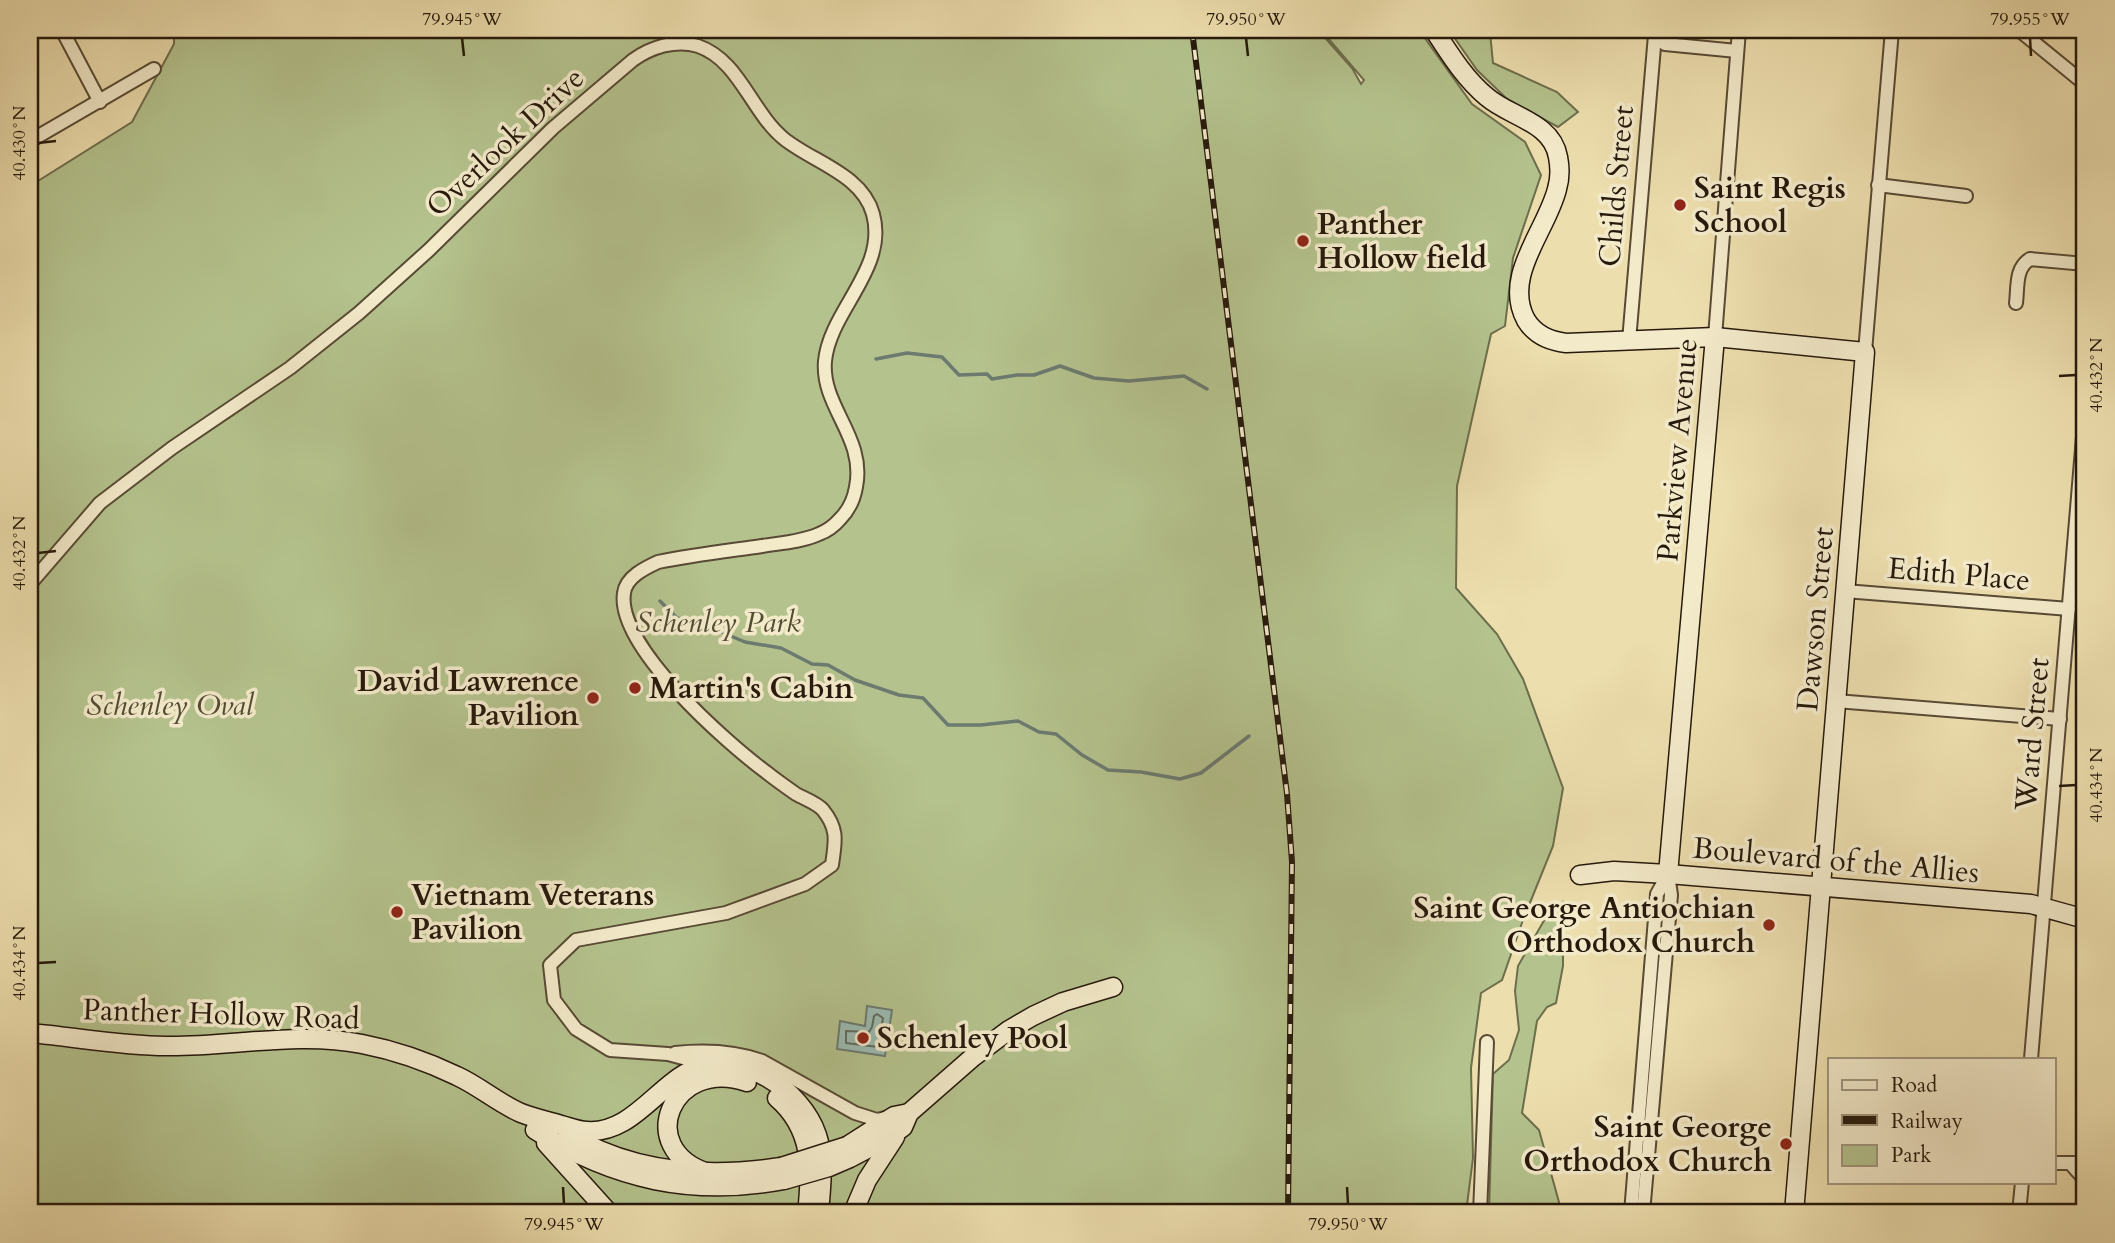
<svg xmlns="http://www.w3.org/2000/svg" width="2115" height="1243" font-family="Cardo,serif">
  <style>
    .green { fill: #b4c28d; stroke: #6d6e4c; stroke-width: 2 }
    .water { fill: #9bbbb2; stroke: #6c7a70; stroke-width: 2 }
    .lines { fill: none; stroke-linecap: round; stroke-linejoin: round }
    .shore { stroke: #606a5f; stroke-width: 2 }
    .stream { stroke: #6c7a70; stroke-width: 3.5 }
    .street-casing { stroke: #584a34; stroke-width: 16 }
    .secondary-casing { stroke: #26190c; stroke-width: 21 }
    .street { stroke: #f3eaca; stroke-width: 12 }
    .secondary { stroke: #f3eaca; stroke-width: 18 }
    .rail-casing { stroke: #26190c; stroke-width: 6 }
    .rail { stroke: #f3eaca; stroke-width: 3.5; stroke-dasharray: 10; stroke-linecap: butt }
    .secondary-bridge-casing { stroke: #26190c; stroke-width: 21; stroke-linecap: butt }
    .secondary-bridge { stroke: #f3eaca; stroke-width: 18 }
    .ticks { fill: none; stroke: #26190c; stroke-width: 2.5 }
    .poi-dot { fill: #8f2418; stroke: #f3eaca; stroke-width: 2.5 }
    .labels { text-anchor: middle; stroke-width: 7; stroke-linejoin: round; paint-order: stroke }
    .street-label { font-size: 30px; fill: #26190c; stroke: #f3eaca }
    .poi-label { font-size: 30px; font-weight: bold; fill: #26190c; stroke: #f3eaca; text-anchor: start }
    .park-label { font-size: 30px; font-style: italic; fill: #514c33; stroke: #f3eaca }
    .neatline { fill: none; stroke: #26190c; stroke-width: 2.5 }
    .ticks-label { font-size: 18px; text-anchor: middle; fill: #26190c }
  </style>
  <rect width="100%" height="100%" fill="#eddeae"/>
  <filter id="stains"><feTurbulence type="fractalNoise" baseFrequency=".00286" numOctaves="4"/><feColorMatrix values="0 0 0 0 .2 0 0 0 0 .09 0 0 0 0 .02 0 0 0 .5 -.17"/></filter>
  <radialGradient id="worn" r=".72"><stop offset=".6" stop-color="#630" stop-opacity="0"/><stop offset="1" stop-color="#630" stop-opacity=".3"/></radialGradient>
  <g class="green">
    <path d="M 174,30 L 1318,30 L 1352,68 L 1361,84 L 1364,80 L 1321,30 L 1419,30 L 1472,104 L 1525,142 L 1541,175 L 1513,258 L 1505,326 L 1491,334 L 1457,486 L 1456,588 L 1497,634 L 1523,679 L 1563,788 L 1553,846 L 1523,920 L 1502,980 L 1481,993 L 1471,1068 L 1473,1158 L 1466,1213 L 30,1213 L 30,186 L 132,122 L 174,44 Z"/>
    <path d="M 1449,30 L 1493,30 L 1490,32 L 1493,63 L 1557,92 L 1578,112 L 1558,127 L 1507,99 L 1477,70 Z"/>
    <path d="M 1563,902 L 1563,966 L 1556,1003 L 1547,1007 L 1537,1021 L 1522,1113 L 1539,1130 L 1562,1213 L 1489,1213 L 1493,1074 L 1509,1060 L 1519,1030 L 1515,991 L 1518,966 L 1550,910 Z"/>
  </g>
  <path class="water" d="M 867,1006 L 892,1010 L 885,1056 L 837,1049 L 840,1021 L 865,1026 Z"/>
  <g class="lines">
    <path class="shore" d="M 877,1014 L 883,1018 L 878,1047 L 846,1043 L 846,1031 L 869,1032 L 872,1027 L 874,1016 Z"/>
    <g class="stream">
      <path d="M 876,359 L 907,353 L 942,357 L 959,375 L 987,374 L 992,379 L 1017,375 L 1034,375 L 1060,366 L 1094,378 L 1129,381 L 1184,376 L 1207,389"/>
      <path d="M 660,601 L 677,618 L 700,623 L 745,642 L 781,648 L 812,664 L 828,665 L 855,680 L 899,695 L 923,698 L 948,725 L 981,725 L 1018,721 L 1039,732 L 1056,734 L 1082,755 L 1108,770 L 1141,772 L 1180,779 L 1201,773 L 1249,736"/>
    </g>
    <defs>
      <g id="street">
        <path d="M 62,30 L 100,102"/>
        <path d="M 2019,30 L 2085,84"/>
        <path d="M 1652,32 L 1665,44 L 1737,51"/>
        <path d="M 30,141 L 154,69"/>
        <path d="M 1878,185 L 1966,196"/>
        <path d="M 2016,303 C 2018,287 2015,268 2030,259 L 2085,264"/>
        <path d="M 1715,337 L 1739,30"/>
        <path d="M 1629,341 L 1655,35"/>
        <path d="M 1865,352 L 1892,30"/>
        <path d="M 30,584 L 100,503 L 172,448 L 290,368 L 359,313 L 429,250 L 553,128 L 633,60 C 651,47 676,39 698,46 C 739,60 751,111 783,138 C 812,162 862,174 873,214 C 888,269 830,310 825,361 C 821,407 866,437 856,487 C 854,499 849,510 840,519 C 834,526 827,531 819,534 C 801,542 781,543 762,546 C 727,551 692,555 658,562 C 645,568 626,577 624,593 C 616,646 727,743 766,772 C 776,780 786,787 796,794 C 805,799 817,803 823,810 C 839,830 835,842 832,865 L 805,884 L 726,913 L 576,940 L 550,965 L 554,1000 L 576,1029 L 610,1050 L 668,1054 L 705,1064"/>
        <path d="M 1845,591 L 2069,609"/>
        <path d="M 1836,701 L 2060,719"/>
        <path d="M 675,1053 C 704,1050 734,1051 762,1061 L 855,1113 L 877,1120 L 889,1117"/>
        <path d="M 2031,1059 L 2085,413"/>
        <path d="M 2054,1163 L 2085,1163"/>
        <path d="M 2070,1163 L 2085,1180"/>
        <path d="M 1480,1213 L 1487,1042"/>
        <path d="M 1631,1213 L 1657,894 L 1668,874"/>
        <path d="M 1643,1213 L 1671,895 L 1668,874"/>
        <path d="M 2019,1213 L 2022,1182"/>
      </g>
      <g id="secondary">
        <path d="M 1434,30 C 1449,53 1465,79 1487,97 C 1510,117 1552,122 1558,157 C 1560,167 1560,179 1557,189 C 1547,230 1502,276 1526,320 C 1535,335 1549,341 1566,343 L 1715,337 L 1865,352 L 1794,1213"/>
        <path d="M 1668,874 L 1715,337"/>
        <path d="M 1580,875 L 1614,871 L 1668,874 L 2031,904 L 2085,919"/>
        <path d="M 30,1033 C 75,1037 121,1046 166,1046 C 231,1047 298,1031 362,1044 C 393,1050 428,1062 457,1076 C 479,1086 498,1103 521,1113 C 533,1118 548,1121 561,1125 C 569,1127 579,1131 587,1131 C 632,1134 657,1085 694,1069 C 741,1049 802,1090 817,1135 C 825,1159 821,1188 819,1213"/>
        <path d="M 777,1098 C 813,1129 812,1170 807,1213"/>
        <path d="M 535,1130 C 614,1180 693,1197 784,1180"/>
        <path d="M 568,1134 C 632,1173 709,1178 781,1167"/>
        <path d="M 546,1143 L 609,1213"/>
        <path d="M 847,1146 L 894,1116 L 909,1113"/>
        <path d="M 850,1158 L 888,1138 L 903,1127 L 909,1113 L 973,1057 L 1009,1030 L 1033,1016 L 1063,1002 L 1113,987"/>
        <path d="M 708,1173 C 633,1149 672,1056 747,1082"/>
        <path d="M 853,1213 L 867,1180 L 895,1137"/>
      </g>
    </defs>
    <use href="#street" class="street-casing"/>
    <use href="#secondary" class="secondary-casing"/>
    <use href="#street" class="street"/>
    <use href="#secondary" class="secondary"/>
    <defs>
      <path id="rail" d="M 1192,30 L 1287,794 L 1292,862 L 1288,1213"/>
    </defs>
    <use href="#rail" class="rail-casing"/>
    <use href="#rail" class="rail"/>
    <defs>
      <g id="secondary-bridge">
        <path d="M 781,1167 L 847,1146"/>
        <path d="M 784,1180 L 829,1167 L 850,1158"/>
      </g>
    </defs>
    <use href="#secondary-bridge" class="secondary-bridge-casing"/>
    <use href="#secondary-bridge" class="secondary-bridge"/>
  </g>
  <path class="ticks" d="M 462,38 L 464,56M 1246,38 L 1248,56M 2030,38 L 2031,56M 38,143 L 56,141M 2059,376 L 2076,375M 38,553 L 56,551M 2059,786 L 2076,785M 38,963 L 56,962M 563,1187 L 564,1204M 1347,1187 L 1348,1204"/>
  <g class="poi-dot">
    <circle cx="1680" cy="205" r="7"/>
    <circle cx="1303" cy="241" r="7"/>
    <circle cx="635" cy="688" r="7"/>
    <circle cx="593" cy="698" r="7"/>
    <circle cx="397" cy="912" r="7"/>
    <circle cx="1769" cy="925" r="7"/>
    <circle cx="863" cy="1038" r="7"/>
    <circle cx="1786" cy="1144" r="7"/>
  </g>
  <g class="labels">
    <g class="street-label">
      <text transform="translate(505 142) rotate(-43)" y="10">Overlook Drive</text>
      <text transform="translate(1616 186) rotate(-85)" y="10">Childs Street</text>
      <text transform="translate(1677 450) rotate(-85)" y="10">Parkview Avenue</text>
      <text transform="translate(1959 574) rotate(5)" y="10">Edith Place</text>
      <text transform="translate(1815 619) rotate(-85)" y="10">Dawson Street</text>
      <text transform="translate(2032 734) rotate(-85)" y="10">Ward Street</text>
      <text transform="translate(1836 860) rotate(5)" y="10">Boulevard of the Allies</text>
      <text transform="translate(221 1014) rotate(2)" y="10">Panther Hollow Road</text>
    </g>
    <g class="poi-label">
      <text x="1694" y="198">Saint Regis<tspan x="1694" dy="34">School</tspan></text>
      <text x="1317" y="234">Panther<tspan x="1317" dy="34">Hollow field</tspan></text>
      <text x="579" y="691" text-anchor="end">David Lawrence<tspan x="579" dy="34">Pavilion</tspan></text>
      <text x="649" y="698">Martin's Cabin</text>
      <text x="411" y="905">Vietnam Veterans<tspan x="411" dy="34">Pavilion</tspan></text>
      <text x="1755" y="918" text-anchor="end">Saint George Antiochian<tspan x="1755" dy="34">Orthodox Church</tspan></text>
      <text x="877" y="1048">Schenley Pool</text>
      <text x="1772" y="1137" text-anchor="end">Saint George<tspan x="1772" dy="34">Orthodox Church</tspan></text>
    </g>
    <g class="park-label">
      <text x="718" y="632">Schenley Park</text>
      <text x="170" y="715">Schenley Oval</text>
    </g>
  </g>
  <rect width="2115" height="1243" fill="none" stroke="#eddeae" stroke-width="77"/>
  <rect x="1828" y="1058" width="228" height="126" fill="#f3eaca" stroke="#a1967e" stroke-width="2"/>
  <rect x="1842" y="1080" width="35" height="10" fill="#f3eaca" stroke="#a1967e" stroke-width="2"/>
  <text x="1891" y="1092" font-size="21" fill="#26190c">Road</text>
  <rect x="1842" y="1115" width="35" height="10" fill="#26190c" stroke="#a1967e" stroke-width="2"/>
  <text x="1891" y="1128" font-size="21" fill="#26190c">Railway</text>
  <rect x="1842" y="1145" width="35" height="21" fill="#b4c28d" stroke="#a1967e" stroke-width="2"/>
  <text x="1891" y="1162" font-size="21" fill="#26190c">Park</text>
  <rect x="38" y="38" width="2038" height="1166" class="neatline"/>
  <g class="ticks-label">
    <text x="462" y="25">79.945°W</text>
    <text x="1246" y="25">79.950°W</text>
    <text x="2030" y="25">79.955°W</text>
    <text transform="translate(19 143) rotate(-90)" y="6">40.430°N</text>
    <text transform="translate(2096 375) rotate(-90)" y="6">40.432°N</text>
    <text transform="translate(19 553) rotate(-90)" y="6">40.432°N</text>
    <text transform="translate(2096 785) rotate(-90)" y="6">40.434°N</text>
    <text transform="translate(19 963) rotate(-90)" y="6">40.434°N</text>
    <text x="564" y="1230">79.945°W</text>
    <text x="1348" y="1230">79.950°W</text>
  </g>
  <rect width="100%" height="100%" filter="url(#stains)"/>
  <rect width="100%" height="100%" fill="url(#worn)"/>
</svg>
